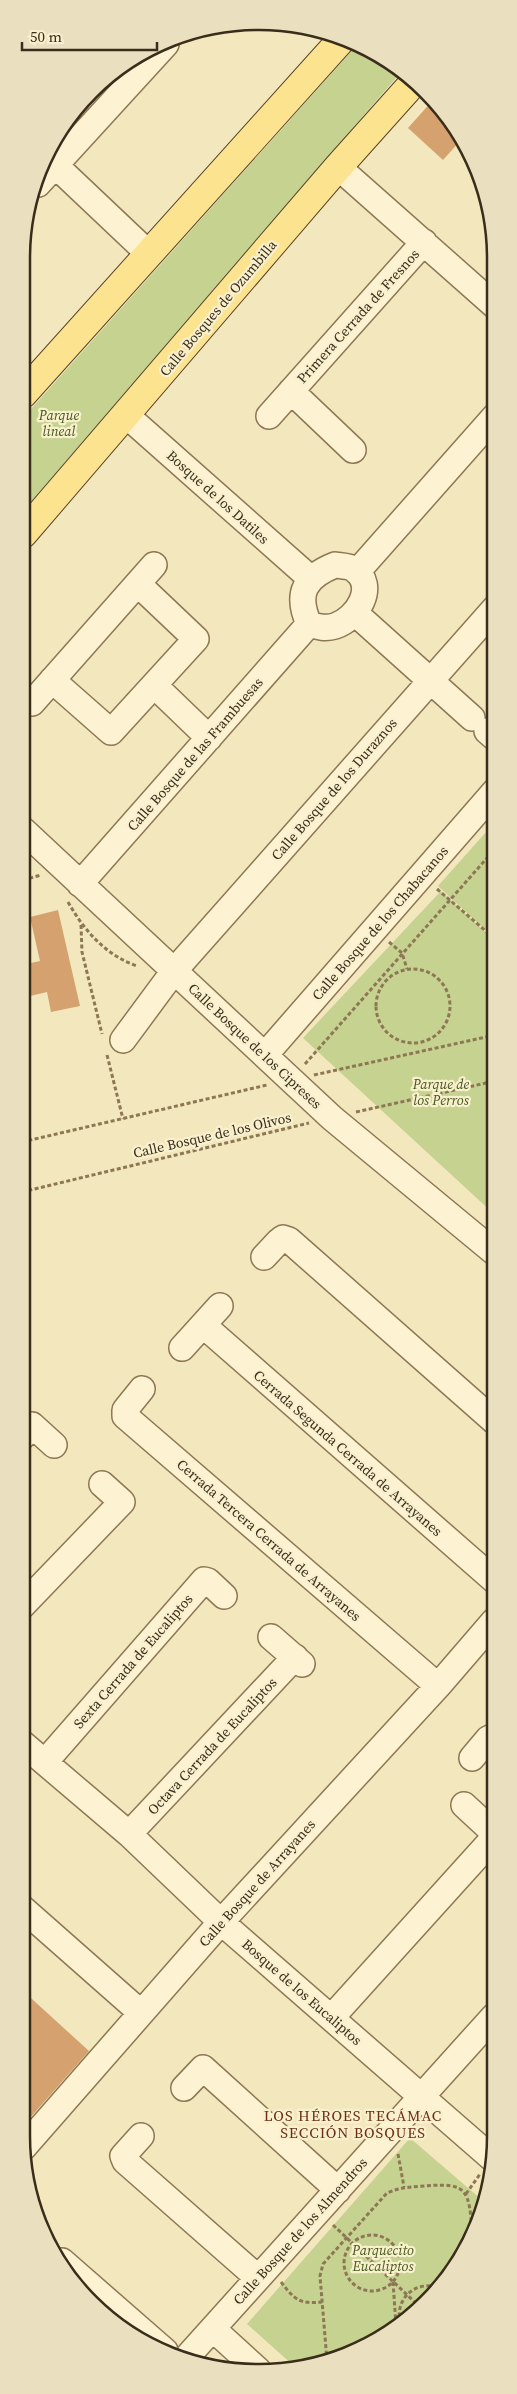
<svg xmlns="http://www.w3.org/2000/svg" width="517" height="2394" viewBox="0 0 517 2394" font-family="'Source Serif 4',serif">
<rect width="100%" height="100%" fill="#f3e7bd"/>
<!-- green -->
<path fill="#c5d290" d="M358,44L364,46L401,72L23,511V418Z
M495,822V939L438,886Z
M441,891L495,941L494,1214L303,1038Z
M410,2138L482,2200L464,2254L415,2314L334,2360L294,2366L247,2324Z"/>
<!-- building -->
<path fill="#d5a26f" d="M433,100L461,140L443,160L408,128Z
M58,910L80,1006L51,1012L47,992L22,998V965L40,961L30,917Z
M21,1989L89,2051L21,2128Z"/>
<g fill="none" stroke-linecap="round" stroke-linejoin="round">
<!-- minor casing -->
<g stroke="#8d7754" stroke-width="28">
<path id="minor" d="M55,165L148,253
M338,167L495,306
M38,184L166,44
M291,391L353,450
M126,415L310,578
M269,416L424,242
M335,565C341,566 349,566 354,569C378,586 357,619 335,626C326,629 318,627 309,624C295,593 305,577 335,565Z
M357,572L495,416
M355,613L472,718
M52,680L111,732L196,639L138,584
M154,685L209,738
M32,703L154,565
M487,731L495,738
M23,830L332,1118L494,1252
M80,884L309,624
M123,1040L174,971L495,608
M265,1055L495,791
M264,1257L278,1242L283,1238L289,1240L494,1421
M203,1325L494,1580
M182,1348L220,1306
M142,1389L125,1410V1416L438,1686
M22,1437L32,1425L54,1445
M22,1606L122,1502L102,1484
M271,1637L302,1664
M22,1743L129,1834L221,1922L494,2160
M472,1758L488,1739L494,1736
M45,1762L204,1580L208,1581L224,1596
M129,1834L295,1657
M21,1907L140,2012
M332,2017L491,1841L493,1835L491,1830L464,1805
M184,2088L203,2068L338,2190
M141,2136L123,2156L125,2161L258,2278
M24,2147L221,1922L438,1686L494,1621
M62,2261L165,2351
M213,2329L258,2370
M187,2357L494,2016"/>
</g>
<!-- major casing -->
<g stroke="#5a4429" stroke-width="30">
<path id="major" d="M23,394L342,39
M23,534L338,167L414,82"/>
</g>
<!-- path -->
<path stroke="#8d7754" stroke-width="3" stroke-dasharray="4 2.5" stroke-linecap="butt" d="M489,829L492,851
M23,880L41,875
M437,889L495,939
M68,902C84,930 105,955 137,966
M81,925L82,952L102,1034
M389,942L402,953L407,969
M376 1006a37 37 0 1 1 74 0a37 37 0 1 1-74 0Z
M107,1055L123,1119
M305,1064L495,849
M314,1075L495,1035
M356,1112L495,1081
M22,1142L267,1085
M22,1192L309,1123
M398,2154L404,2187
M466,2194L480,2174
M333,2225L420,2307
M344 2263a28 28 0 1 1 56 0a28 28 0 1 1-56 0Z
M281,2282C295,2300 299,2304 322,2302
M393,2282L396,2325
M400,2323C395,2299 414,2281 437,2287
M327,2361L320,2276L323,2264L387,2193C400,2187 412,2187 425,2186C468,2182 469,2191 472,2231"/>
<!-- minor -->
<use href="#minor" stroke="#fdf3d2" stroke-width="25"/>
<!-- major -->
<use href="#major" stroke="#fbe390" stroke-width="28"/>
</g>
<g text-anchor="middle" stroke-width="4.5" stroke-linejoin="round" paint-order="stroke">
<!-- street labels -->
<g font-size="14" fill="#3a2d1b" stroke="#f9f0ce">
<text transform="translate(218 308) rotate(-50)" y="5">Calle Bosques de Ozumbilla</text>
<text transform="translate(358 316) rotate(-48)" y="5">Primera Cerrada de Fresnos</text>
<text transform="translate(218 497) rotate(42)" y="5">Bosque de los Datiles</text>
<text transform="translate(195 754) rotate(-49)" y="5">Calle Bosque de las Frambuesas</text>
<text transform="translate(334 789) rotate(-49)" y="5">Calle Bosque de los Duraznos</text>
<text transform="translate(380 923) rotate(-49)" y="5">Calle Bosque de los Chabacanos</text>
<text transform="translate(255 1046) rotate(43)" y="5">Calle Bosque de los Cipreses</text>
<text transform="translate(212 1135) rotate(-13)" y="5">Calle Bosque de los Olivos</text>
<text transform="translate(348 1453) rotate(41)" y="5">Cerrada Segunda Cerrada de Arrayanes</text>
<text transform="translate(269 1540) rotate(41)" y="5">Cerrada Tercera Cerrada de Arrayanes</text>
<text transform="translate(133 1661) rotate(-49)" y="5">Sexta Cerrada de Eucaliptos</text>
<text transform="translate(212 1746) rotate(-47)" y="5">Octava Cerrada de Eucaliptos</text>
<text transform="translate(257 1883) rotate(-48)" y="5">Calle Bosque de Arrayanes</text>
<text transform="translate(302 1992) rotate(41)" y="5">Bosque de los Eucaliptos</text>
<text transform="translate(300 2231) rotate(-48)" y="5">Calle Bosque de los Almendros</text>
</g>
<!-- park labels -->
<g font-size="14" font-style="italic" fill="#46591f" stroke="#f9f0ce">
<text x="59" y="420">Parque<tspan x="59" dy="16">lineal</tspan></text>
<text x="441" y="1089">Parque de<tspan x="441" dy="16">los Perros</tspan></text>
<text x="383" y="2255">Parquecito<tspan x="383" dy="16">Eucaliptos</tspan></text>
</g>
<!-- neighbourhood labels -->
<g font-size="15" letter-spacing="1" fill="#6c2f15" stroke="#f9f0ce">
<text x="353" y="2121">LOS HÉROES TECÁMAC<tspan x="353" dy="17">SECCIÓN BOSQUES</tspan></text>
</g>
</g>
<!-- crop -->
<path d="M0 0H517V2394H0ZM258 30H259A228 228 0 0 1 487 258V2136A228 228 0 0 1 259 2364H258A228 228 0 0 1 30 2136V258A228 228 0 0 1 258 30Z" fill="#eae0c0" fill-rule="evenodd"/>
<path fill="none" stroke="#3a2d1b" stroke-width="2.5" d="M258 30H259A228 228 0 0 1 487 258V2136A228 228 0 0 1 259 2364H258A228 228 0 0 1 30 2136V258A228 228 0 0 1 258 30Z"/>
<!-- scale -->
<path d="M22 42v8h135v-8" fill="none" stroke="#3a2d1b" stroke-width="2.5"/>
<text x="30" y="42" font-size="15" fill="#3a2d1b" stroke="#f9f0ce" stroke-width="4" paint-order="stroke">50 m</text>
</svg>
